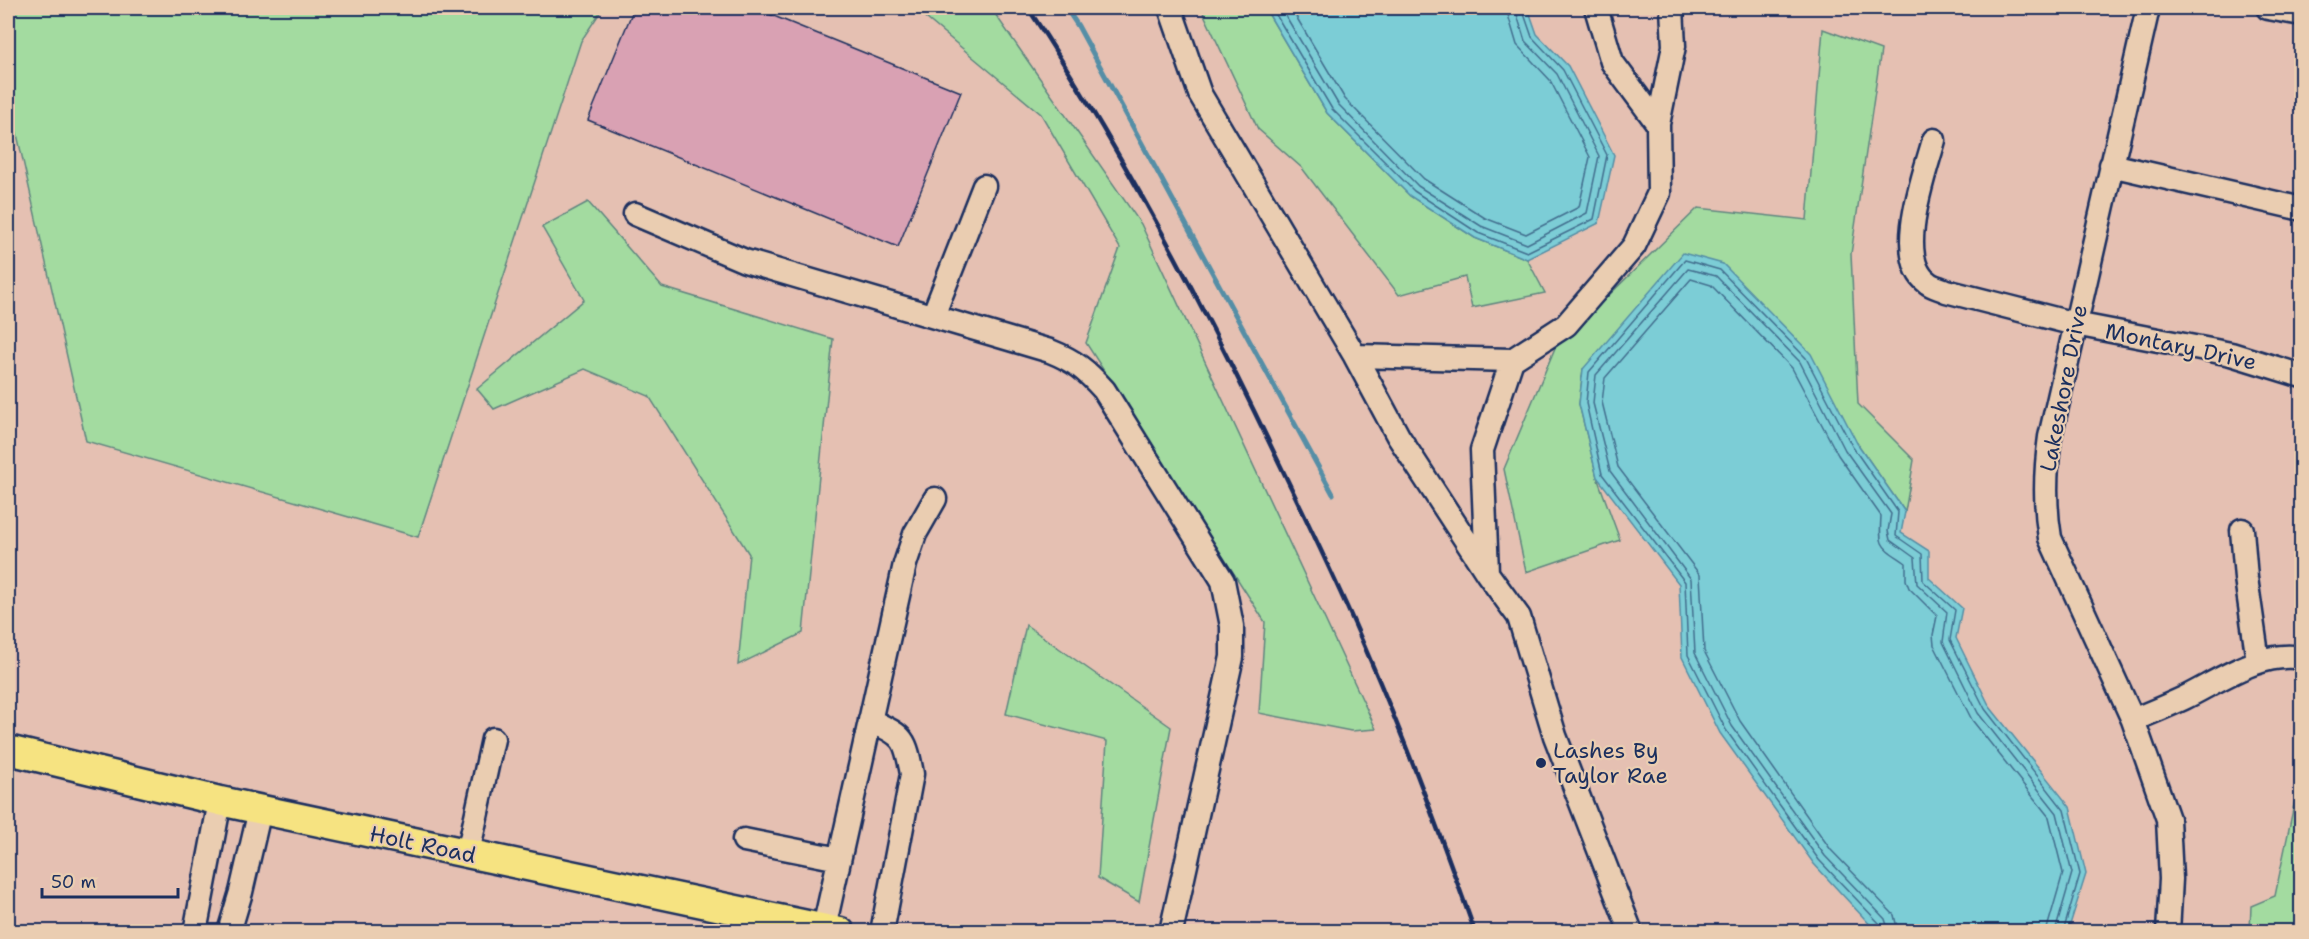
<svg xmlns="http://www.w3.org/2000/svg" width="2309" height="939" viewBox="0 0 2309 939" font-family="'Shantell Sans',sans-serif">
<rect width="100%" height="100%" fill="#e5c0b2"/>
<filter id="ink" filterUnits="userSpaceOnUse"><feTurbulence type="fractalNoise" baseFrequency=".0167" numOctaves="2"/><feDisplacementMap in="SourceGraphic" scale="12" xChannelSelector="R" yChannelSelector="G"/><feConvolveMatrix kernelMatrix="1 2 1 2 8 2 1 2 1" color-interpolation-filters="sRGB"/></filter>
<g filter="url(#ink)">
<!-- green -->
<path fill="#a3dba0" stroke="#5f857f" stroke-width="1.5" d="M8,8H603L581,41L418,537L86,441L8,94Z
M914,8H991L1141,224L1376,729L1351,731L1259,713L1265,622L1086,343L1120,248L1041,114Z
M1201,8H1265L1327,113L1410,196L1475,238L1527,259L1545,293L1472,308L1465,277L1399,295L1302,168L1258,129Z
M1823,29L1881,50L1851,254L1858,404L1914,460L1905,512L1857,443L1583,369L1579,404L1597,477L1620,540L1526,572L1504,469L1555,348L1698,208L1807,220Z
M588,202L662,287L833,339L803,633L738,665L749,554L649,396L585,369L494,409L477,389L584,300L542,227Z
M1026,625L1171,727L1139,902L1098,878L1107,741L1006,714Z
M2301,771V931H2250L2251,906L2275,896Z"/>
<!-- water -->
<path fill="#7ccdd6" stroke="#558ea6" stroke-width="1.5" d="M1265,8H1528L1537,34L1568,66L1614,155L1599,223L1527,259L1475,238L1410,196L1327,113Z
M1683,253L1723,264L1811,354L1857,443L1905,512L1901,533L1929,551V578L1962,608L1956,638L1990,707L2070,807L2086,874L2068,931H1876L1814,864L1720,733L1682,657L1679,584L1597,477L1579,404L1583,369Z"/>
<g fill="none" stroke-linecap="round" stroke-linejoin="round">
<!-- shore -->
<path stroke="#426e8e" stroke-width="1.5" d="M1272,8L1332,109L1414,191L1478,233L1527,252L1594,219L1607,155L1563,70L1532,37L1522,8
M1281,8L1338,104L1418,186L1481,226L1527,244L1587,213L1599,156L1557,74L1525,41L1515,8
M1291,8L1345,99L1424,179L1485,218L1526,234L1579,207L1590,157L1550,80L1517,45L1506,8
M1882,932L1880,924L1819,860L1726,730L1688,655L1685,582L1602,474L1586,403L1589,372L1685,260L1720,270L1806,358L1852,446L1898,512L1896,536L1922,554L1923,581L1955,610L1950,640L1985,709L2064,810L2080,874L2063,932
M1889,932L1885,919L1825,856L1732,726L1695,653L1691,579L1610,471L1593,403L1596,375L1688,269L1716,276L1800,362L1845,450L1891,514L1888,531L1890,540L1915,558L1917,584L1947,612L1943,642L1978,713L2057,813L2072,873L2055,932
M1898,932L1894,915L1831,850L1740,721L1704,651L1700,575L1618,467L1602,402L1605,378L1691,279L1711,285L1792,368L1838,455L1881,516C1879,548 1880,545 1906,563V580L1909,588L1937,616L1933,635L1934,645L1972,720L2049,817L2063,873L2046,932"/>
<!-- stream -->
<path stroke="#558ea6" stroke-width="5" d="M1066,8L1078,26L1333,494"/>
</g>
<!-- building -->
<path fill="#d9a1b3" stroke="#1b2f5e" stroke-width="1.5" d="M634,8H754L961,92L898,247L588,120Z"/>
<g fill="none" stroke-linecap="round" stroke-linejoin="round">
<!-- minor casing -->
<g stroke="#1b2f5e" stroke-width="27">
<path id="minor" d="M1170,8L1200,94L1355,356L1398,436L1487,573L1519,617L1555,736L1631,932
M2148,8L2050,437C2045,472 2044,503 2050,538L2133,720L2168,819L2171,879L2168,932
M2268,8L2302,14
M1658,124L1674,46L1672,8
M1934,140C1925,173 1893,258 1928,283C1933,287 1940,288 1946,291L2075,324L2231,354L2302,376
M2111,165L2302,209
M635,214L745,261L1050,351C1075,361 1086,370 1104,390L1223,581L1232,626V657L1171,932
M933,316L984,186
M1355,356L1512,360L1566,325L1634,246L1659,193L1658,124L1612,62L1596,8
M2242,530L2246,578L2258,661
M1487,572L1482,450L1512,360
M870,720C904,737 905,736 912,774L882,932
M2133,720C2150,713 2167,706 2184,698C2219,681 2261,650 2302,658
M744,840L839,859
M468,853L493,739
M824,928L905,564L915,534L935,499
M195,932L220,801
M229,932L241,892L260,810"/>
</g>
<!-- major casing -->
<g stroke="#1b2f5e" stroke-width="33">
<path id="major" d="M8,750L220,801L840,932"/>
</g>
<!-- minor -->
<use href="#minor" stroke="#eacdb1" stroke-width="22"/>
<!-- major -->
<use href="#major" stroke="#f6e381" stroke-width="28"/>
<!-- rail -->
<path stroke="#1b2f5e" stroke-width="4.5" d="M1028,8C1113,137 1187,274 1255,413C1294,494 1334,574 1369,657C1408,747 1442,839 1475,932"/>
</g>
</g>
<!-- markers -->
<circle fill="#1b2f5e" stroke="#eacdb1" stroke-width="2" cx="1541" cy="763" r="6"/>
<g text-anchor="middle" stroke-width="4.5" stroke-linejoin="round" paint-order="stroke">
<!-- street labels -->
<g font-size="22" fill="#1b2f5e" stroke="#eacdb1">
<text transform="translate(2181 346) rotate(12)" y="8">Montary Drive</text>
<text transform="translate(2063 388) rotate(-79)" y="8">Lakeshore Drive</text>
<text transform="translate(423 844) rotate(12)" y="8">Holt Road</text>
</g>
<!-- poi labels -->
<g font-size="22" fill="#1b2f5e" stroke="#eacdb1" text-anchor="start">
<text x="1553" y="758">Lashes By<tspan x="1553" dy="25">Taylor Rae</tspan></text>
</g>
</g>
<!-- margin -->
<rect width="2309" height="939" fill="none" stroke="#eacdb1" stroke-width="30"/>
<rect x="15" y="15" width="2279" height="909" fill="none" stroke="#1b2f5e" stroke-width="2" filter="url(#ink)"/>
<!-- scale -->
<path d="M42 888v9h136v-9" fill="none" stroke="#1b2f5e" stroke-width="3"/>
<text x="51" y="888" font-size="18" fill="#1b2f5e" stroke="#eacdb1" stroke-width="4.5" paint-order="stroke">50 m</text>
</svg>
